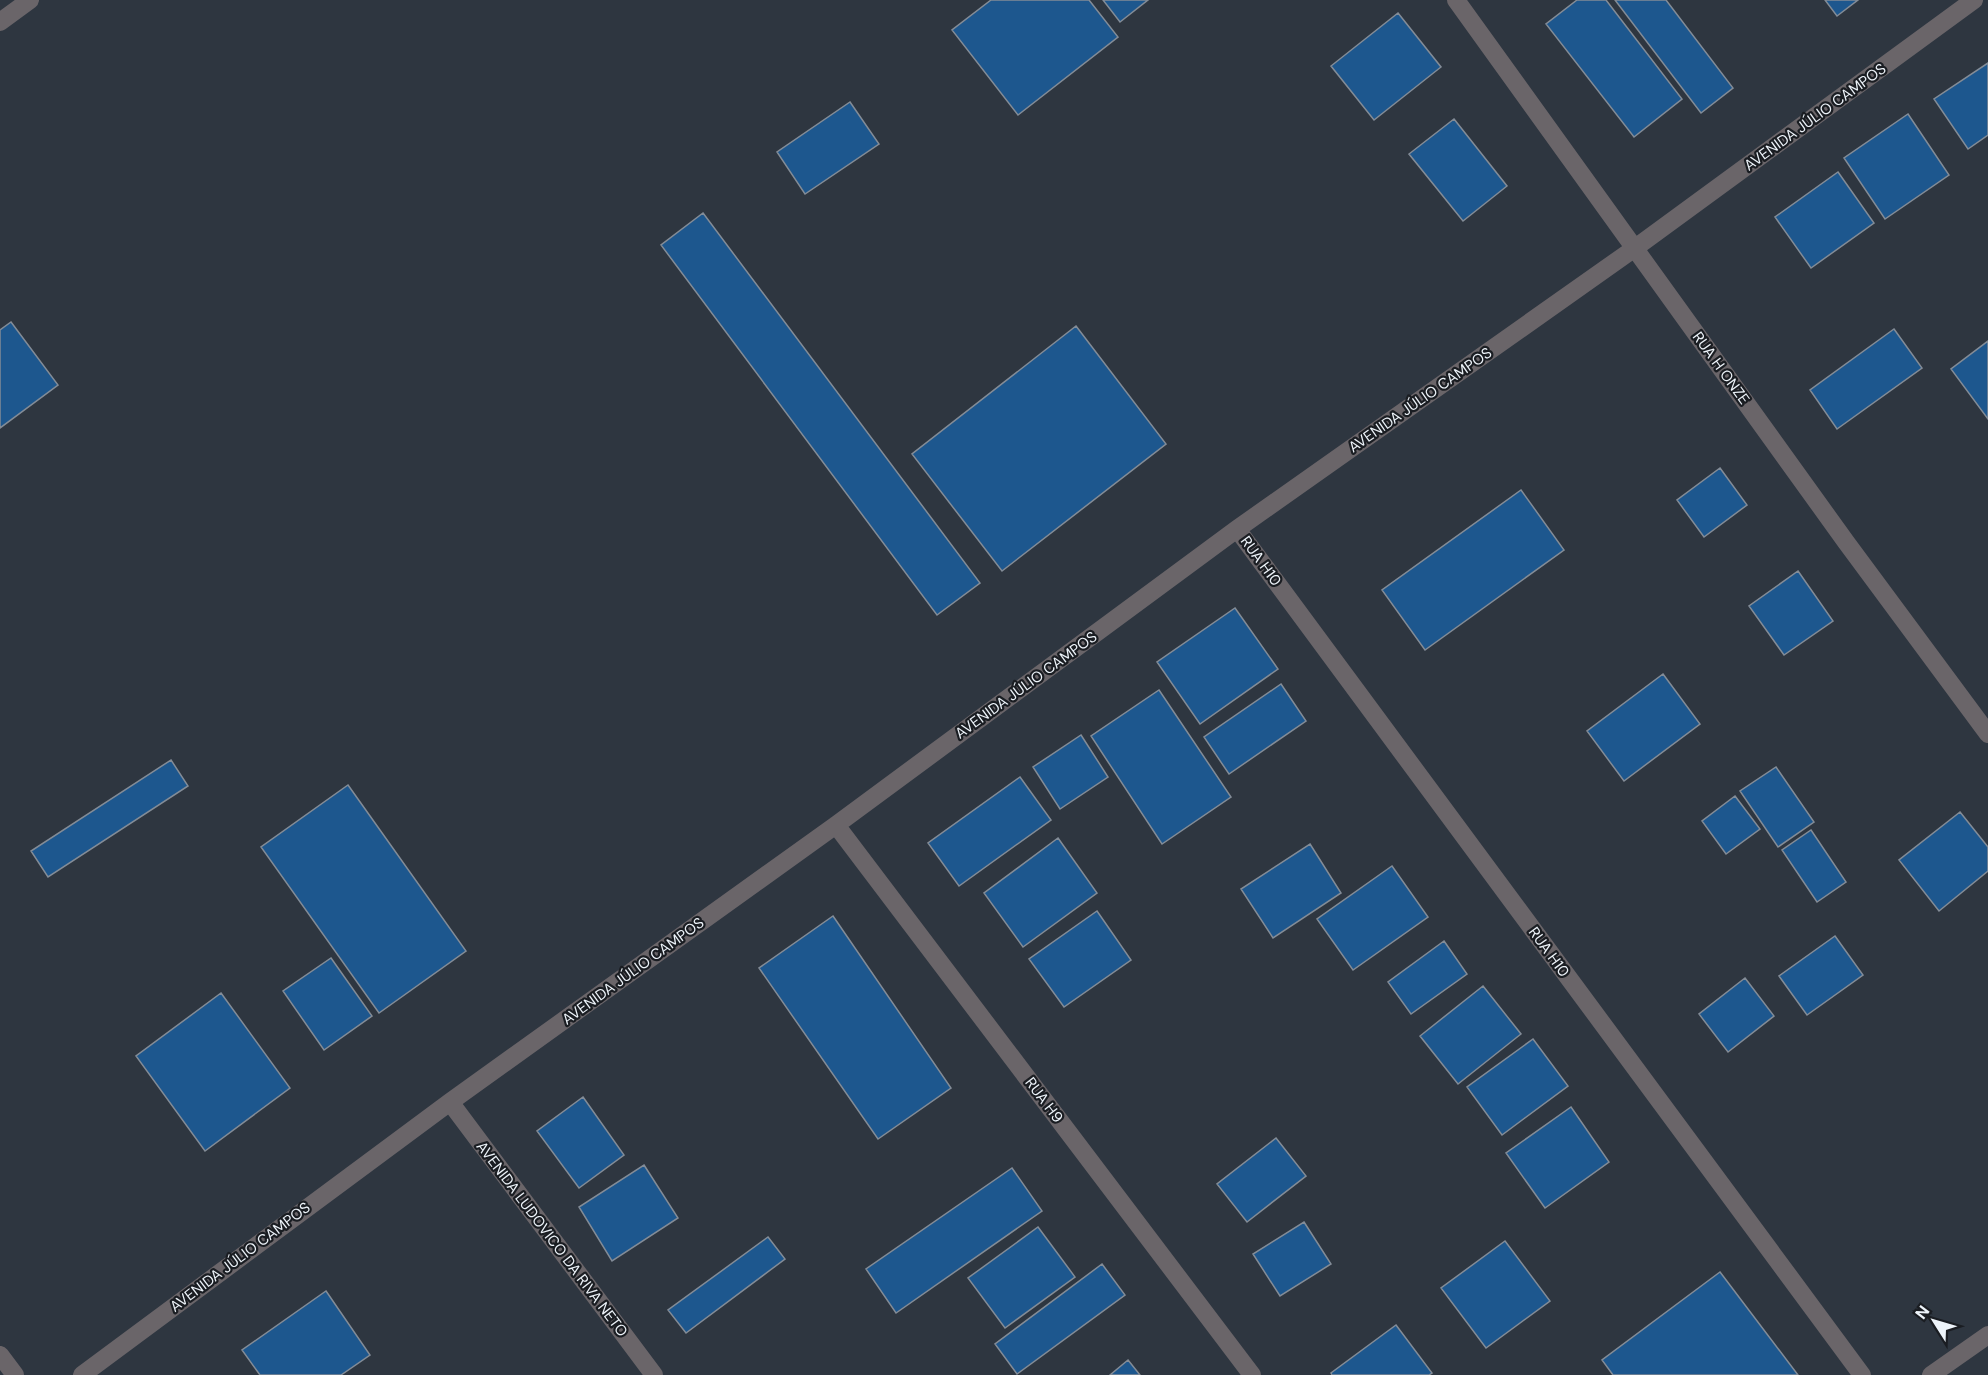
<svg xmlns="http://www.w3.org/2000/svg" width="1988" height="1375" viewBox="0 0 1988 1375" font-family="'DM Sans',sans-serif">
<rect width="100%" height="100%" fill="#2e3640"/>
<!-- building -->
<path fill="#1d578e" stroke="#838c97" stroke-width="1.5" d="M991,0H1089L1118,37L1018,115L952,30Z
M1103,0H1148L1120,22Z
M1577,0H1606L1682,99L1634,137L1546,24Z
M1615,0H1666L1733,88L1701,113Z
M1825,0H1858L1837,16Z
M1398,13L1441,67L1374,120L1331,66Z
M1988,63V135L1968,149L1934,99Z
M850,102L879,144L805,194L777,152Z
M1908,114L1949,175L1885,219L1844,158Z
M1454,119L1507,186L1463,221L1409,154Z
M1838,172L1874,223L1811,268L1775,217Z
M703,213L980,583L937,615L661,245Z
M11,322L58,385L0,428V330Z
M1076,326L1166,444L1002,571L912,454Z
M1894,329L1922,368L1837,429L1810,390Z
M1988,341V419L1951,369Z
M1720,468L1747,505L1704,537L1677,500Z
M1521,490L1564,550L1425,650L1382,590Z
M1798,571L1833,621L1784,655L1749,606Z
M1235,608L1278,669L1200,724L1157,662Z
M1663,674L1700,724L1624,781L1587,731Z
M1281,684L1306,721L1229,774L1204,737Z
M1159,690L1231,797L1162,844L1091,736Z
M1081,735L1108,777L1060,809L1033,767Z
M171,760L188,786L48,877L31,851Z
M1776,767L1814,822L1778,847L1740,791Z
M1020,777L1051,820L959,886L928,843Z
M348,785L466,951L379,1013L261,847Z
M1735,796L1760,829L1726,854L1702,821Z
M1960,812L1988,847V871L1939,911L1899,860Z
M1811,830L1846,882L1817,902L1782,850Z
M1058,838L1097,893L1023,947L984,893Z
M1310,844L1341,893L1273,938L1241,889Z
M1392,866L1428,917L1353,970L1317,919Z
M1097,911L1131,960L1064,1007L1029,959Z
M833,916L951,1088L878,1139L759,968Z
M1835,936L1863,975L1807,1015L1779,976Z
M1444,941L1467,974L1411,1014L1388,982Z
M331,958L372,1016L324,1050L283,991Z
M1745,978L1774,1016L1728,1052L1699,1014Z
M1483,986L1521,1034L1458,1084L1420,1036Z
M221,993L290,1088L205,1151L136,1056Z
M1533,1039L1568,1086L1502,1135L1467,1087Z
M583,1097L624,1155L579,1188L537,1131Z
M1571,1107L1609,1162L1545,1208L1506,1153Z
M1276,1138L1306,1176L1247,1222L1217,1184Z
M644,1165L678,1218L612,1261L579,1207Z
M1012,1168L1042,1211L896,1313L866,1269Z
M1304,1222L1331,1264L1280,1296L1253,1254Z
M1038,1227L1075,1277L1005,1328L968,1278Z
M768,1237L785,1259L686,1333L668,1310Z
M1505,1241L1550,1301L1486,1348L1441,1288Z
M1102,1264L1125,1295L1017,1374L995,1344Z
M1720,1272L1798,1375H1613L1602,1360Z
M326,1291L370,1355L341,1375H260L242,1350Z
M1396,1325L1432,1373L1429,1375H1332L1331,1373Z
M1128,1360L1140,1375H1110Z"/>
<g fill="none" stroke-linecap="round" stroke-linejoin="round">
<!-- minor -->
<path stroke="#6a6569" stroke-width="18" d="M1456,0L1846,542L1988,734
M0,22L30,0
M1237,529L1862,1375
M836,825L1252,1375
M450,1102L654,1375
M0,1355L15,1375
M82,1375L450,1102L836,825L1237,529L1635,248L1974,0
M1931,1375L1988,1335"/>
</g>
<g text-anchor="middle" stroke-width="4.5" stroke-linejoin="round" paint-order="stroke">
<!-- street labels -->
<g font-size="15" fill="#edf3f9" stroke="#1a1d22">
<text transform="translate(1815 117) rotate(-36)" y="5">AVENIDA JÚLIO CAMPOS</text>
<text transform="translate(1721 368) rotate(54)" y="5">RUA H ONZE</text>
<text transform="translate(1420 400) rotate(-35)" y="5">AVENIDA JÚLIO CAMPOS</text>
<text transform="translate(1261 561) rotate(54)" y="5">RUA H10</text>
<text transform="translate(1026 685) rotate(-36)" y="5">AVENIDA JÚLIO CAMPOS</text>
<text transform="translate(1549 952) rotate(54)" y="5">RUA H10</text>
<text transform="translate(633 971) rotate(-36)" y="5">AVENIDA JÚLIO CAMPOS</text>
<text transform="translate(1044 1100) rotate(53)" y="5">RUA H9</text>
<text transform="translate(552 1239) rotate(53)" y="5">AVENIDA LUDOVICO DA RIVA NETO</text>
<text transform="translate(240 1257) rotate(-37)" y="5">AVENIDA JÚLIO CAMPOS</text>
</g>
</g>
<!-- north arrow -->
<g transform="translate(1934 1321) rotate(307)" stroke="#1a1d22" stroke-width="4.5" paint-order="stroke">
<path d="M0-4.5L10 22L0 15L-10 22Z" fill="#edf3f9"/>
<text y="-9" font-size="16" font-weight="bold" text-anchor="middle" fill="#edf3f9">N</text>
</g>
</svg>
